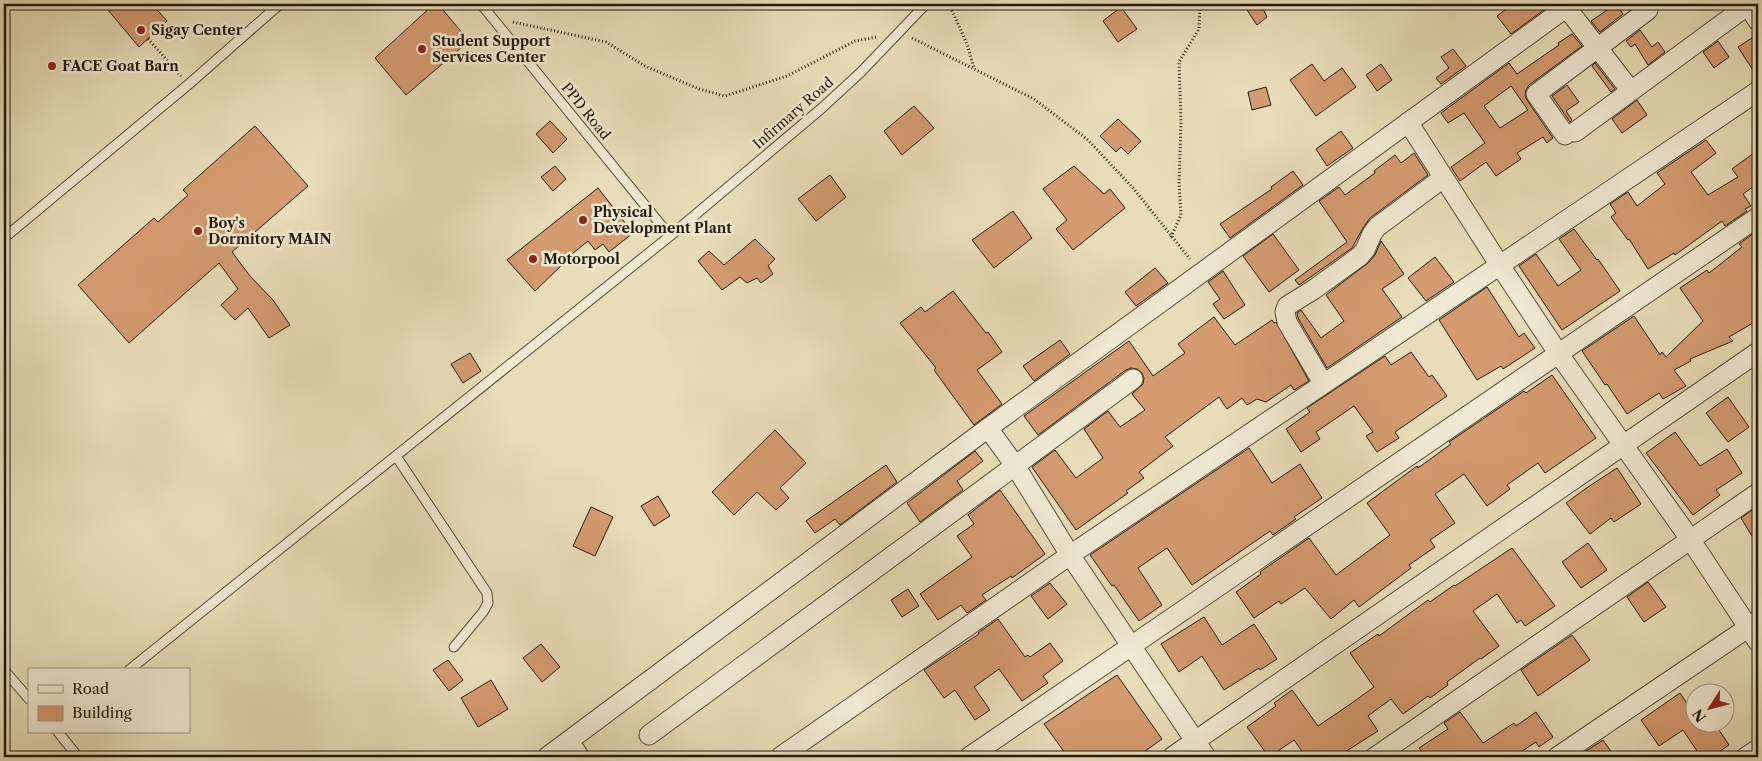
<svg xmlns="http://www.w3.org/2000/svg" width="1762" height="761" viewBox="0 0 1762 761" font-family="'Libre Caslon Text',serif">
<rect width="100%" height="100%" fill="#e8ddb8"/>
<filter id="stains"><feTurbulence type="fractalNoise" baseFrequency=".004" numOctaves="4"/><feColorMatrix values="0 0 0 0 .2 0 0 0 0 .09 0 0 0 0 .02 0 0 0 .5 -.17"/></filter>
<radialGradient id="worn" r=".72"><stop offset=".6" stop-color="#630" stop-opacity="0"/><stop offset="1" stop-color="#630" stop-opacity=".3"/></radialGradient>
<!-- building -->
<path fill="#d49a70" stroke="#231a0e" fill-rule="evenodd" d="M103,4H152L167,21L139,47Z
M434,4H438L469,41L406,95L375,58Z
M1243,4H1261L1267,17L1257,25Z
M1513,4H1552L1511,34L1497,16Z
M1616,4L1623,14L1600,32L1591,21Z
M1121,7L1137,29L1118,42L1103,21Z
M1640,30L1652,47L1658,42L1665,52L1648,65L1635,44L1631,47L1626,41Z
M1572,34L1582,46L1529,85L1526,90L1525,96L1527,100L1553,138L1547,143L1543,137L1517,153L1521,159L1496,176L1486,162L1460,181L1451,167L1485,143L1464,113L1448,123L1441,113L1509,63L1517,74L1559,45L1558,43ZM1511,86L1528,110L1500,128L1484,106Z
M1758,34V78L1738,47Z
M1718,41L1729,57L1714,68L1703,52Z
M1453,49L1466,66L1441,84L1436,78L1449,68L1441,57Z
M1595,63L1615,89L1611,92L1592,66Z
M1312,64L1324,81L1342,68L1356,87L1316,116L1290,80Z
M1381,64L1392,80L1377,91L1366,75Z
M1567,85L1579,102L1566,111L1572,120L1570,122L1552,96Z
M1266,87L1271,105L1252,110L1248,92Z
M1637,100L1647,115L1622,133L1612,119Z
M914,106L934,128L902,155L884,131Z
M1118,119L1141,141L1128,154L1121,147L1116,152L1100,136Z
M550,121L567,139L553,153L536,134Z
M255,126L308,186L232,252L250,276L273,300L290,325L269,338L248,308L235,320L221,305L238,289L219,263L129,343L78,285L154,218L158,222L188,195L183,190Z
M1341,131L1353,148L1327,166L1316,149Z
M1706,140L1716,153L1691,172L1708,195L1738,177L1732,169L1758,150V183L1743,194L1751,206L1745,209L1747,211L1725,226L1722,221L1675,255L1674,253L1648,269L1629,239L1628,240L1611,217L1616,213L1610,204L1628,192L1637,206L1665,184L1657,173Z
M1414,153L1428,175L1370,218L1363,228L1352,248L1299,285L1295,280L1347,242L1319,201L1339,187L1345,195L1375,173L1374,171L1395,155L1401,163Z
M555,166L566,179L553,191L541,177Z
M1074,166L1104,194L1110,189L1125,208L1073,250L1056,229L1067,220L1043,189Z
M1293,171L1303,185L1230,238L1220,224L1272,189L1271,187Z
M830,175L846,197L816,221L798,199Z
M598,188L633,233L609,252L603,244L595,250L588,241L562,262L564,263L535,291L507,260Z
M1013,211L1032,238L994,268L972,240Z
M1574,229L1597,260L1598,259L1620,291L1562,330L1519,266L1536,254L1558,286L1581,270L1559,239Z
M1758,230V320L1729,337L1733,341L1690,359L1691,361L1674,370L1686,386L1663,399L1659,393L1627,414L1607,384L1605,385L1582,351L1634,316L1660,355L1662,352L1666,357L1703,321L1680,288L1707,270L1709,273L1742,247L1739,244Z
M1273,234L1299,270L1269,292L1243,256Z
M755,239L775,259L768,266L773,274L761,283L757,278L747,283L740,277L722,290L698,261L709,251L724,265Z
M1381,241L1404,274L1382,289L1402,317L1327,368L1298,318L1297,313L1301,310L1321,338L1344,321L1326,295L1368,263L1375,255Z
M1435,257L1454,282L1426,301L1408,278Z
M1155,268L1168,283L1136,306L1125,292Z
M1223,271L1245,305L1224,319L1213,304L1220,299L1208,282Z
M1487,287L1519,337L1524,333L1535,348L1503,369L1501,366L1477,380L1439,320Z
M953,291L986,333L988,332L1002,352L977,370L1002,404L974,425L934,370L936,368L900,323L921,307L925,312Z
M1214,317L1235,345L1272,320L1274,323L1276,322L1309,381L1294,390L1291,385L1266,402L1257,399L1247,405L1242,398L1227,409L1219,397L1165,437L1173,446L1139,472L1144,478L1126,491L1128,493L1076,530L1032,467L1055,450L1076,478L1103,458L1084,429L1108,411L1120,427L1145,410L1132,394L1143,384L1144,378L1142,373L1137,369L1131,368L1126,370L1038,435L1024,416L1129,341L1153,376L1185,353L1178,344Z
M1060,340L1070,354L1034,381L1023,366Z
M1411,352L1429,377L1432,375L1447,396L1395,432L1399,438L1377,452L1366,436L1373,432L1354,406L1316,432L1320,439L1301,452L1286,429L1310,412L1307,408L1385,356L1391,365Z
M470,353L481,371L463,383L451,364Z
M1552,375L1596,438L1545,473L1538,463L1507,485L1510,489L1487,506L1464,474L1435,494L1455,523L1430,540L1435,547L1409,565L1411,568L1359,607L1354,600L1331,619L1305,588L1281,604L1279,601L1254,618L1236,592L1261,574L1260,572L1309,538L1336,575L1390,535L1367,503L1417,466L1418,468L1451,444L1449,442L1524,391L1526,393Z
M1728,397L1749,427L1728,442L1706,413Z
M775,430L806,463L780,488L789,498L776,510L757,492L734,515L712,492Z
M1675,432L1700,466L1727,449L1742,473L1716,490L1720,495L1693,515L1646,453Z
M1249,448L1272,483L1300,464L1322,498L1294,517L1296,519L1273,535L1270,531L1192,585L1167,548L1138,568L1162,605L1139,621L1114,585L1112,586L1090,555Z
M975,451L983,461L957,481L963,490L920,522L907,503Z
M886,465L897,482L840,525L835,519L815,533L806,521Z
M1617,468L1641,504L1614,522L1611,518L1590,534L1566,503L1585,489Z
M1000,490L1045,554L1012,578L1011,576L982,595L986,600L967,613L961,605L938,620L920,594L972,557L957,536L974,524L968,515Z
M658,496L670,516L654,526L641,506Z
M1758,506V546L1741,518Z
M591,507L613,517L595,556L573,546Z
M1588,543L1607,570L1581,588L1562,562Z
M1512,548L1555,606L1525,626L1521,620L1517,623L1497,594L1473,611L1499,646L1481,659L1480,658L1447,682L1448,685L1430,698L1428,696L1403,714L1391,699L1368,716L1378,731L1337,757H1306L1294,740L1269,757L1247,727L1276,706L1274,703L1292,690L1318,726L1349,705L1374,687L1350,653L1378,634L1379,636L1428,600L1430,602L1454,585L1455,586Z
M1648,582L1666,607L1644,622L1627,597Z
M1050,583L1067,604L1048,619L1031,596Z
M908,589L919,606L902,617L891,600Z
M1204,617L1222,645L1254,624L1277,659L1260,670L1259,668L1224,690L1202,656L1179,672L1161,644Z
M998,619L1025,657L1028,655L1030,657L1050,643L1063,661L1043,676L1048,683L1022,701L999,669L974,687L990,710L975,720L955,690L944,698L924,670L979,634L978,633Z
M1572,635L1590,660L1538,696L1521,670Z
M541,644L560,667L542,682L523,658Z
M448,660L463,680L449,691L433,670Z
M1117,675L1162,739L1141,754L1139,751L1131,757H1068L1044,724Z
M491,680L508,709L478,727L461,698Z
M1680,693L1694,714V724H1715L1729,745L1711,757H1701L1683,730L1659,746L1641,720Z
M1460,712L1483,743L1514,723L1516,726L1536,712L1553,737L1539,747L1536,742L1513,757H1426L1419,748L1448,729L1444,723Z
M1603,740L1615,757H1577Z"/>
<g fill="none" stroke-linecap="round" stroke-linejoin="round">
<!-- lane casing -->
<g stroke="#544b38" stroke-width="11">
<path id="lane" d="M481,4L670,236
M4,238L189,84L280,4
M396,456L487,593L488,603L483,612L454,647
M4,670L29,699
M129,670L670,236L822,108L861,72L926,4
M58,732L78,757"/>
</g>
<!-- street casing -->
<g stroke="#544b38" stroke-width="21">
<path id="street" d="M1747,4L1758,21
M1566,7L1631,91L1575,132
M1631,91L1748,5
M1408,122L1499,264L1558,353L1690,539L1758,642
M1565,135L1536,94L1648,10L1643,4
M1323,383L1287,322L1285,312L1287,306L1313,290L1360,256L1365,250L1372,234L1377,227L1443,178
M988,428L1016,467L1070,555L1206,757
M649,735L1133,379
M569,742L580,757
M547,757L988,428L1571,4
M780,757L1070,555L1758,91
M969,757L1758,217
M1172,757L1758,352
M1375,757L1758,493
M1557,757L1758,621
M1746,757L1758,749"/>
</g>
<!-- path -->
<path stroke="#231a0e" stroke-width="3" stroke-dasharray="1 2.5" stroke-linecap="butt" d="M456,4L469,9
M949,4L967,44L974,68
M513,22L606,42L645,66L699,89L725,96L787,76L855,41L877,37
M912,38L1034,99L1088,140L1133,188L1190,259
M148,39L181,76
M1171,237L1181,215L1179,184L1181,122L1179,62L1199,29L1200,4"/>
<!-- lane -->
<use href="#lane" stroke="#f0e9d1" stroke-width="9"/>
<!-- street -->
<use href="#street" stroke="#f0e9d1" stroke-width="19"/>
</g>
<!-- markers -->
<g fill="#8f2418" stroke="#f0e9d1" stroke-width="2">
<circle cx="141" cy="30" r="5"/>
<circle cx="422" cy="49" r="5"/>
<circle cx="52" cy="66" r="5"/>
<circle cx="583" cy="220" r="5"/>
<circle cx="198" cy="231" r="5"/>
<circle cx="533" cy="259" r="5"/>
</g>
<g text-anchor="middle" stroke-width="5" stroke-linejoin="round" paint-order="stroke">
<!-- poi labels -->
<g font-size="14" font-weight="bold" fill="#231a0e" stroke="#f0e9d1" text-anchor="start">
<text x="151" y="35">Sigay Center</text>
<text x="432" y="46">Student Support<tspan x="432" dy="16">Services Center</tspan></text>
<text x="62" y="71">FACE Goat Barn</text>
<text x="593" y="217">Physical<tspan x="593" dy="16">Development Plant</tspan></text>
<text x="208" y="228">Boy's<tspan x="208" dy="16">Dormitory MAIN</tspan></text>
<text x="543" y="264">Motorpool</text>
</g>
<!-- street labels -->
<g font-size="14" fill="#231a0e" stroke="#f0e9d1">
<text transform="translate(586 111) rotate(51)" y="5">PPD Road</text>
<text transform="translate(793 113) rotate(-41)" y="5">Infirmary Road</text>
</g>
</g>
<!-- margin -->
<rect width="1762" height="761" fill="none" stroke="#e8ddb8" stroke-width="20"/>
<rect x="5" y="5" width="1752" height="751" fill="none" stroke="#231a0e" stroke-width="2.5"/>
<rect x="10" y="10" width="1742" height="741" fill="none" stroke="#231a0e"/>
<!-- legend -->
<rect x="28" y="668" width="162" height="65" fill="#f0e9d1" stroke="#9e9683"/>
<rect x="38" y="685" width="25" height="8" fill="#f0e9d1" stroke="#9e9683"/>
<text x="72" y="694" font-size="15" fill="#231a0e">Road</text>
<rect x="38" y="706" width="25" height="15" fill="#d49a70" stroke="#9e9683"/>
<text x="72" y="718" font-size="15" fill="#231a0e">Building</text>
<!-- north arrow -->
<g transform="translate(1710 708) rotate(234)"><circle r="24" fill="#f0e9d1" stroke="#9e9683"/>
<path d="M0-4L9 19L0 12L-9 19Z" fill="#8f2418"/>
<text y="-8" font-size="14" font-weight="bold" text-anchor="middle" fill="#231a0e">N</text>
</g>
<rect width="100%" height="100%" filter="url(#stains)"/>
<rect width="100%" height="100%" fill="url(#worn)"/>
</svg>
